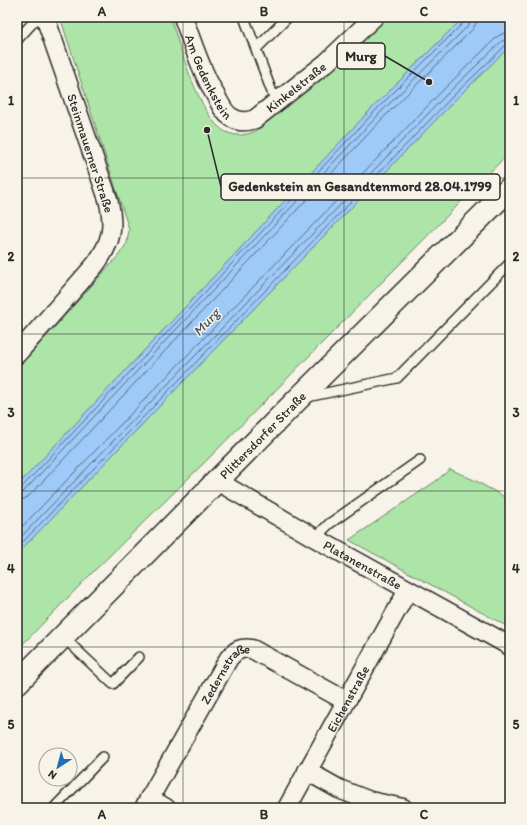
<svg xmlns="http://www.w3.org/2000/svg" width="527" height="825" viewBox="0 0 527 825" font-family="Itim,sans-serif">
<rect width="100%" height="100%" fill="#f7f3e8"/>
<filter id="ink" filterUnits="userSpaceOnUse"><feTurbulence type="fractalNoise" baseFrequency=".025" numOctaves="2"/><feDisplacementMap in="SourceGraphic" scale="8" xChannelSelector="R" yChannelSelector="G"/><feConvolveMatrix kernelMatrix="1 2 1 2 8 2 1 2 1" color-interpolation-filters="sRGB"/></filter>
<g filter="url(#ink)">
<!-- green -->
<path fill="#ade4a7" stroke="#6c8869" d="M60,17H170C180,45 200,120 226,132C237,137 246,135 256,131L335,67L387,17H464L374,106L17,486V369L118,256L127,243L129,229Z
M510,46V152L207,460L90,575L17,650V554L455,100Z
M450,469L476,481L510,500V628L349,540L436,481Z"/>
<!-- water -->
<path fill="#9dcaf8" stroke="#6f8aa6" d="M464,17H510V46L455,100L17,554V486L374,106Z"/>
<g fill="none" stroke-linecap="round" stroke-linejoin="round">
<!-- shore -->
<path stroke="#596b7d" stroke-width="1" d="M17,488L22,487L377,109L465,21L466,17
M17,494L22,493L25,490L381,112L469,25L471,17
M17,500L24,499L30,495L385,116L473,29L476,23L477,17
M17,532L444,89L498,36L504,33L510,32
M17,541L448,93L502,41L510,38
M17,548L452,97L506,45L510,43"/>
<!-- service casing -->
<g stroke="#2b2b2b" stroke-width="12">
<path id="service" d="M244,17L276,103
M17,40L38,17
M256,49L288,17
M307,397L397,378L510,263
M315,538L329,524L420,460
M62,636L113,684L139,657
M54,808L103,757"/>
</g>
<!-- minor casing -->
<g stroke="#2b2b2b" stroke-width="21">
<g id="minor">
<path id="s1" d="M183,17C193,45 202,72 217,98C221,105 224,113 231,117C239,123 247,122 255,119L326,63L374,17"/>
<path d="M17,354L95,265C112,242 115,227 108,199L45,17"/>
<path id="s2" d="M217,481L315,538L510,646"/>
<path d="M307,771L339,789L370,801L403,808"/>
<path d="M149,798L166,808"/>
<path id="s3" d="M144,808L229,658C236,650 241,647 252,649L346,701"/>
<path id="s4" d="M287,808L408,590"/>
</g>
</g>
<!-- tertiary casing -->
<g stroke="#2b2b2b" stroke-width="25">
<g id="tertiary">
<path id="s5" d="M17,683L298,399L510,188"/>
</g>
</g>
<!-- service -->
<use href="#service" stroke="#f7f3e8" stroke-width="9"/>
<!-- minor -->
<use href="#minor" stroke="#f7f3e8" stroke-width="18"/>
<!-- tertiary -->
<use href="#tertiary" stroke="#f7f3e8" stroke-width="22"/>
</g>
</g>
<!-- grid -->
<path fill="none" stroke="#2b2b2b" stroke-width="1" stroke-opacity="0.55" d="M183,17V808M344,17V808M17,178H510M17,334H510M17,491H510M17,647H510"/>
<g text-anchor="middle" stroke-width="3" stroke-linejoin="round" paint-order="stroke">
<!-- street labels -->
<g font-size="13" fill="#2b2b2b" stroke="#f7f3e8">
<text dy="5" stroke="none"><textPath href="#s1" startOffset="65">Am Gedenkstein</textPath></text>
<text dy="5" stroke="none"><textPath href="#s1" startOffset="189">Kinkelstraße</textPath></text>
<text transform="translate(91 153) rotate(72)" y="5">Steinmauerner Straße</text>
<text dy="5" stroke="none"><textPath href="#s5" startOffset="349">Plittersdorfer Straße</textPath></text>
<text dy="5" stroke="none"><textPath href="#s2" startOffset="168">Platanenstraße</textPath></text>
<text dy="5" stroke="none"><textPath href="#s3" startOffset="159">Zedernstraße</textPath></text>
<text dy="5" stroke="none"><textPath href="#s4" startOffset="125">Eichenstraße</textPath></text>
</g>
<!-- water labels -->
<g font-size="14" font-style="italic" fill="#48535e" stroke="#f7f3e8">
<text transform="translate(206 322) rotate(-47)" y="5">Murg</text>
</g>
</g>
<!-- callouts -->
<path fill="none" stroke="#2b2b2b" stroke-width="1.5" d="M429 82L385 56M207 130L221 187"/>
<g fill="#2b2b2b" stroke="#f7f3e8" stroke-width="1.5">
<circle cx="429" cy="82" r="4"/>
<circle cx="207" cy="130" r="4"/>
</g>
<g fill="#f7f3e8" stroke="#2b2b2b" stroke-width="1.5">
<rect x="337" y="43" width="48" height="26" rx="4"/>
<rect x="221" y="174" width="279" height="26" rx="4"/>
</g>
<g font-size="14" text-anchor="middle" font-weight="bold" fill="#2b2b2b">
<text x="361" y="61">Murg</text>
<text x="360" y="191">Gedenkstein an Gesandtenmord 28.04.1799</text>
</g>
<!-- margin -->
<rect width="527" height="825" fill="none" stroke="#f7f3e8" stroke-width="44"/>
<!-- north arrow -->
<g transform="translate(58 767) rotate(216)"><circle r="19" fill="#f7f3e8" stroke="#a5a39c"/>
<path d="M0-3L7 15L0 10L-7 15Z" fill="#1f6fb2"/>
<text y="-6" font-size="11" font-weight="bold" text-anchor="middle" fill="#2b2b2b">N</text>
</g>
<rect x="22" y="22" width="483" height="781" fill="none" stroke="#2b2b2b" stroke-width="1.5"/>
<g font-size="13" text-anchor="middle" font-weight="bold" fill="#2b2b2b">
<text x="102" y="16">A</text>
<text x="264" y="16">B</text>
<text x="424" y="16">C</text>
<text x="11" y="105">1</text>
<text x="516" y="105">1</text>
<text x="11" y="261">2</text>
<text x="516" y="261">2</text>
<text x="11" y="417">3</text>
<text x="516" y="417">3</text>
<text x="11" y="573">4</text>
<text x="516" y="573">4</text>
<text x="11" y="729">5</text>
<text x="516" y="729">5</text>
<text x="102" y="819">A</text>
<text x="264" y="819">B</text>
<text x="424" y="819">C</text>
</g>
</svg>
